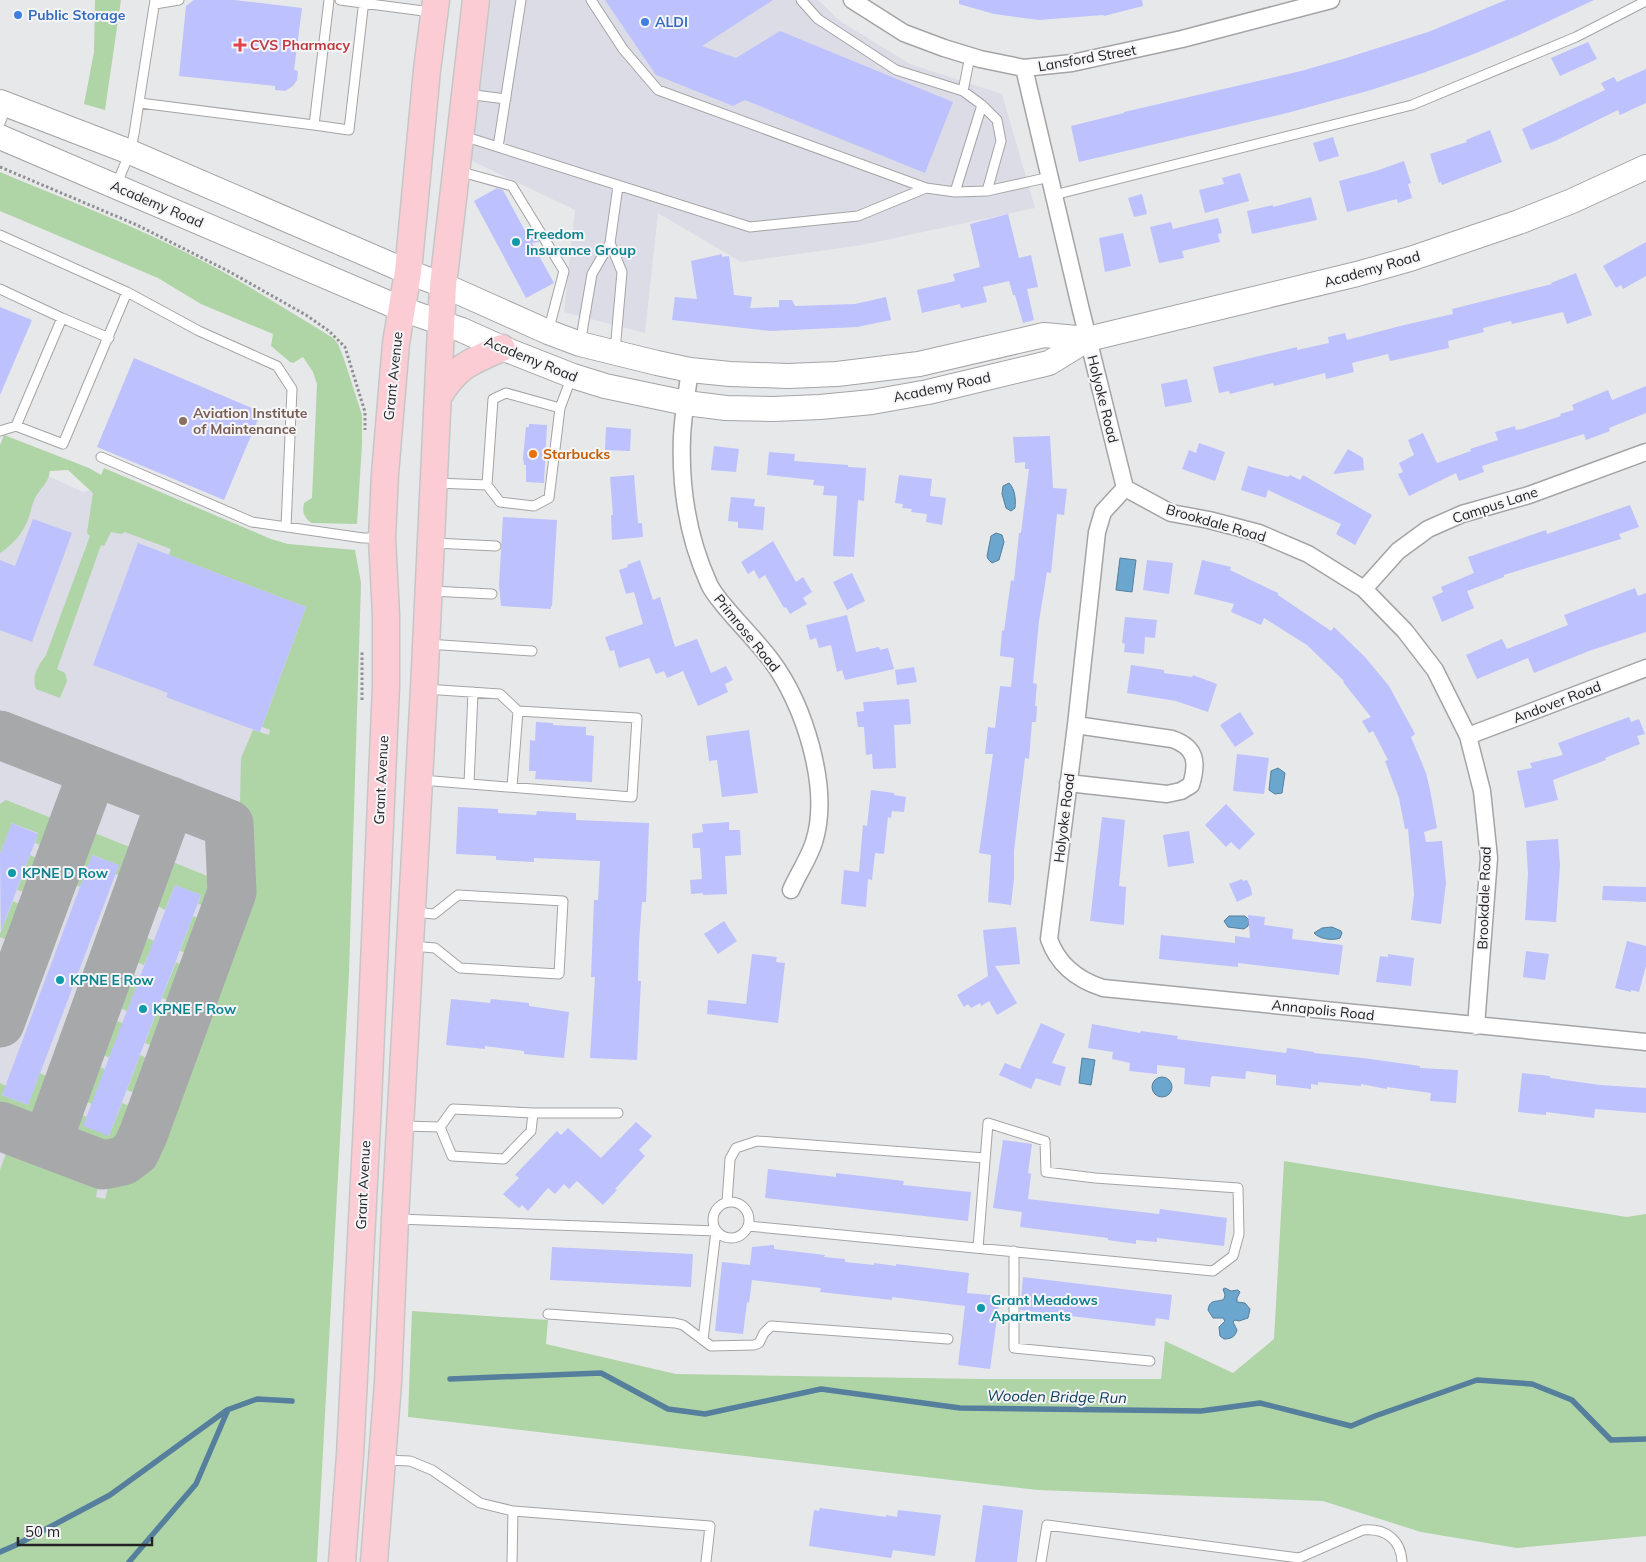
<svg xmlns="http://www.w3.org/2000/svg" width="1646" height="1562" viewBox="0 0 1646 1562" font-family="Mulish,sans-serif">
<rect width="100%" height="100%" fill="#e7e8ea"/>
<!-- built -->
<path fill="#dbdce6" d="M491,0H818L840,21L910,64L1002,94L1035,208L862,245L741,262L658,213L645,333L564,312L575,210L470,160Z
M0,454L83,492L115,482L361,583L350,888L0,1562Z"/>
<!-- green -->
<path fill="#afd4a6" d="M95,0H121L105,110L84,104L94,52Z
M0,172C62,198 125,222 185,252C236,277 284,308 333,338L338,344L344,359L362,415V444L357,524L312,523C304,518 302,512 304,503L312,498L317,384L313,372L303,357L293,363L290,362L271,346L273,334L201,304L158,278L0,211Z
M4,435L89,468L101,475L104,468L271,539L288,544L355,550L361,583L349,973L317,1562H0V1170L10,1142L100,1175L96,1197L105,1199L111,1176L130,1170L144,1158L227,939L238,894L241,758L253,730L269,735L270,730L262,727L306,607L169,555L171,549L125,532L121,534L111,532L104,546L101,545L57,669L65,673L67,681L60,698L36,689C31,676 39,665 46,655L90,536L87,533L93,493L68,470L50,471C48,484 41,487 35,498C32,504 31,510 29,517C24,532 13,545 0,553V445Z
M6,800L59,821C62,831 56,842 47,847L35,843L38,833L12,823L0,854V804Z
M87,830L142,852L143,855L136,875L128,878L115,874L118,865L93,855L80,887L69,882L66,876L67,871L81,832Z
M30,855L41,860L45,866L38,887L29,893L17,890Z
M168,860L217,880C220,889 221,903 213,908L198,904L201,895L175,885L165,910L156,905L150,898L162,864Z
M13,901L25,907C29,913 26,918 24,926C19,938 13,943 0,937V934Z
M193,916L204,921L208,926V930L199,952L193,955L180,951Z
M136,933L154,941L144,965L134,961L129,954Z
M176,962L189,970C192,980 186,998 175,1002L162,998Z
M126,972L140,977L127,1011L115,1006C110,996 117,978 126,972Z
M158,1008L168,1013L173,1021L164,1045L158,1048L145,1043Z
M107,1018L123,1023L109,1058L97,1051L94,1045L105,1021Z
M140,1055L153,1061L156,1066L149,1089L140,1095L127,1090Z
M95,1065L105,1069L92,1104L80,1099L77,1095C78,1083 80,1067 95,1065Z
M40,1073C44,1075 51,1077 54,1080C58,1084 47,1112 44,1117C42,1119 37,1123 34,1124C23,1127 10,1120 0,1117V1083L6,1086L2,1095L28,1105Z
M122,1103L135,1108L138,1115C131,1133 128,1156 105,1155L68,1140C62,1129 63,1118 73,1111L87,1117L109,1136Z
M1284,1161L1627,1217L1646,1214V1536L1517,1548L1421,1532L1323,1501L1038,1490L408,1417L412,1311L548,1320L546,1344L676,1374L982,1379H1161L1165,1341L1233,1373L1274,1339Z"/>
<!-- water -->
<path fill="#6ba6cf" stroke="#557f9c" d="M1009,483C1015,489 1016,499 1015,508L1011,511L1006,508L1002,494L1003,486Z
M996,533L1002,535L1004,542L999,560L992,563L988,559L987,556L991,536Z
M1120,558L1136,560L1132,592L1116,590Z
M1278,768L1285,773L1282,793L1275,794L1269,790L1271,771Z
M1229,916H1245L1249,920L1248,926L1244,929L1228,927L1224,921Z
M1332,927L1341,931L1342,933L1340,938C1333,941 1319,939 1314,933L1322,928Z
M1082,1058L1095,1060L1091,1085L1079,1083Z
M1152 1087a10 10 0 1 1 20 0a10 10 0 1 1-20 0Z
M1225,1288L1231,1291L1238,1290L1240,1292L1237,1298V1302L1245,1303L1250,1309L1248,1318L1239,1321L1235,1320L1233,1322L1237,1330C1235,1337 1231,1339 1224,1339L1220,1336L1219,1327L1225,1321L1223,1318H1213L1208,1310C1210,1298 1217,1303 1224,1299L1225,1295L1223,1289Z"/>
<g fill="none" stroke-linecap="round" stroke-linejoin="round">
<!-- stream -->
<path stroke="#557f9c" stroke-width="5.5" d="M450,1379L601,1373L668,1409L705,1414L821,1389L960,1408L1201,1411L1260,1403L1351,1426L1375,1416L1477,1380L1532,1384L1572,1400L1611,1440L1646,1439
M0,1552L16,1545L110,1495L227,1410L257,1399L292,1401
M129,1562L196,1484L227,1412"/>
<!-- taxiway -->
<path stroke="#a7a8aa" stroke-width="49" d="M0,735L229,824L232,892L143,1135L135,1152L123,1161L103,1165L0,1126
M0,1023L93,771
M47,1143L171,801"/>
</g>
<!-- building -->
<path fill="#bdc1fe" d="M194,0H234L302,8L294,70L298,71L297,80L293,86L285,91L275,90V86L179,76L186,6Z
M605,0H773L702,46L736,58L780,31L953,102L925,173L745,100L733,106L656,75Z
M959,0H1142L1143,6L1104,16L1103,15L1039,20L994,14L959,4Z
M1506,0H1594L1519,35L1474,54L1423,73L1371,90L1287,113L1079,162L1071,126L1124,113V112L1301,71L1343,59L1428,32Z
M1588,42L1597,59L1560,76L1551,58Z
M1646,69V103L1620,115L1618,110L1555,141L1531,150L1522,129L1605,90L1601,83L1614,77L1617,82Z
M1490,130L1502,162L1442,185L1441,182L1439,183L1430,154L1467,142L1466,140Z
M1333,137L1339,156L1319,162L1313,143Z
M1404,161L1411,183L1408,184L1412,198L1398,203L1397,199L1347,212L1339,181L1376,171Z
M1240,173L1249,201L1205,213L1199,190L1224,184L1222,178Z
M497,188L503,190L525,231L531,229L539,242L532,243L554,283L526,298L474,201Z
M1142,194L1147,214L1134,217L1128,198Z
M1311,197L1317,220L1252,234L1247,211L1273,205V207Z
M1008,214L1019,258L1031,255L1038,287L1027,289L1034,320L1023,323L1015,295H1013L1009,281L983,287L987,302L961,308L960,304L922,313L917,290L955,281L953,274L980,267L970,224Z
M1218,218L1222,233L1218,234L1220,242L1182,251L1184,258L1159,263L1150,227L1171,222L1173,229Z
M1123,233L1131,266L1105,272L1099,238Z
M1646,242V276L1623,289L1621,285L1616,288L1603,266Z
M722,254V257L729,256L734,295L752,297L750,308L779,307V300H792L795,306L855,304L886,297L891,320L857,327L770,331L672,320L675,297L697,299L691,261Z
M1576,273L1592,315L1567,324L1563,312L1512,324L1511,321L1483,328L1484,332L1448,341L1449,348L1390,361L1388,354L1352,363L1354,372L1326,379L1325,373L1274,386L1273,383L1230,394L1229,391L1219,393L1213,367L1297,347V350L1329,343L1328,337L1345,333L1347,340L1404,325L1453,314L1452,309L1552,284L1551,283Z
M0,307L32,320L0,395Z
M134,358L261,412L224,500L97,447Z
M1187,379L1192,402L1165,407L1161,384Z
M1646,386V413L1609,428L1610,431L1586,440L1584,434L1482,466L1484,472L1459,481L1456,473L1409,496L1398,474L1403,472L1399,463L1414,455L1408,440L1423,433L1437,463L1471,451L1470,449L1498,440L1495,432L1515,426L1516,430L1522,429L1561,416L1560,414L1574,410L1572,405L1608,390L1612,400Z
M529,424L547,425L544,483L526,482V465H524L523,458L526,427H529Z
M606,427L631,429L630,451L605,450Z
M1050,436L1053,488L1067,489L1064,515L1057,514L1051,573L1047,572L1039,621L1033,683L1037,684L1035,706H1037L1036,722H1032L1029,759L1025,758L1014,851V879L1011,905L988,902L991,855L979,853L993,754H985L988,727L995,728L1000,686L1011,687L1014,658L1000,656L1002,630L1004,631L1011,580L1014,581L1019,533H1021L1029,469H1025V462L1015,463L1013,437Z
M1199,443L1225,452L1215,481L1182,469L1189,450L1196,453Z
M714,446L739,449L736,472L711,470Z
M1348,449L1363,458L1364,470L1333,474Z
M769,452L795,454L794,461L848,465V467L866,468L864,501L858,500L854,557L833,556L837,496L823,495L824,486L813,485L814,480L767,475Z
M1248,466L1288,477L1290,475L1300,480L1303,475L1372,515L1355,545L1336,534L1341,524L1268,490L1266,498L1241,490Z
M634,475L638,523H642L643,537L612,540L611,515H613L610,477Z
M899,475L932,479L930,496L946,498L942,525L926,522L927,514L911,512L912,509L902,508L903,504L895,503Z
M731,497L755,499L754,506L765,507L763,530L738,528V522L728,521Z
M1630,505L1639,527L1619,534L1621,539L1504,575V577L1467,591L1474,608L1442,622L1432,597L1443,592L1441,587L1474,573L1468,557L1546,530L1547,534Z
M503,517L557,520L552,606H551V609L501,606L499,585Z
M33,519L72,533L32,642L0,630V560L15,566Z
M773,541L796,582L803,577L812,592L803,598L807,604L790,614L786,607L784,608L765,575L759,579L754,570L748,574L741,562Z
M138,543L306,607L260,732L166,697L168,693L93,665Z
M640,560L653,600L660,597L675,647L697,639L711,673L726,666L733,680L725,684L728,692L698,706L683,671L667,678L664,671L656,674L649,658L619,668L614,650L610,651L605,637L643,624L634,592L626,594L619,570L628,567L627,565Z
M1147,560L1173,563L1169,594L1143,590Z
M1202,560L1231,567L1230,570L1278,593V595L1331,631L1334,627L1365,657L1389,686L1415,734L1411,737L1426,773L1430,790L1437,828L1424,832L1426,842L1442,841L1446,883L1441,924L1411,920L1414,894L1408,829H1405L1399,798L1385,761L1388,760L1373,731L1369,733L1362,721L1371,717L1343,682L1344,681L1307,645L1264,618L1261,625L1231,612L1234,604L1194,594Z
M852,573L865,601L847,610L833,582Z
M1635,588L1638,596L1646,593V632L1589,651L1534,673L1528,658L1477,679L1466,655L1502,639L1507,649L1568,625L1564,615Z
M847,615L856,652L879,647L880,650L888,648L894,669L845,680L842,670L837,672L831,645L819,648L816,638L810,640L806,625Z
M1125,617L1157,620L1155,638L1145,637L1144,654L1124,652L1125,644L1122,643Z
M1131,665L1164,670V673L1192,677L1193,675L1217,684L1208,712L1176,701L1127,693Z
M914,667L917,682L897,685L895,670Z
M909,699L911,724L894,725L896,768L873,769L872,754L866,755L864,727H858L856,712L864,711L863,702Z
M1240,712L1254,734L1235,747L1220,725Z
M1629,717L1631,722L1639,719L1645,734L1637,736L1640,744L1605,758L1606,760L1553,780L1558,800L1525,808L1517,771L1532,768L1530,763L1563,755L1558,743Z
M536,722L553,723V725L586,727V735L594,736L592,782L535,779L536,771H529L530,740L535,741Z
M749,730L758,793L722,797L717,760L709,761L706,736Z
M1237,754L1269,758L1264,794L1233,791Z
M871,790L894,793V795L906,797L904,812L892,811L891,818L888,817L884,854L875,853L872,880L868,879L866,907L841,904L844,870L859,872L863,825L867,826Z
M1226,804L1255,834L1239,850L1231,842L1226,847L1205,825Z
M458,807L498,809V813L536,815L537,811L576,813V820L649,823L646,902H642L639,942L638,981H641L637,1060L590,1058L595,977H591L594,900H598L600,861L534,858V862L496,860V856L456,854Z
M1102,817L1125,820L1119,886L1126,887L1124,925L1090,921Z
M729,822V830H740L741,855L725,856L727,894L703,895V893L691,894L690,880L702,879L700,848H693L692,834L703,832L702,824Z
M12,823L38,834L1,931L0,854Z
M1189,831L1194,863L1168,867L1163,835Z
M1558,839L1560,866L1556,922L1525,920L1528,874L1526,841Z
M92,855L119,865L28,1105L2,1095Z
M1242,879L1243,881L1247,880L1251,888L1252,895L1237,902L1229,884Z
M175,885L201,895L109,1136L83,1126Z
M1603,886L1646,887V902L1602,900Z
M1248,915L1265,917L1264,925L1293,929L1292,939L1343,945L1339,975L1238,963V967L1159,959L1161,935L1235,943V936L1250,938Z
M724,921L737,941L718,954L704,934Z
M1016,927L1020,964L995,966L1017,1003L997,1015L989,1001L981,1006L980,1003L971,1008L968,1004L964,1007L957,995L988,976L983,930Z
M1627,941L1646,946V966L1639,992L1631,990V992L1615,988Z
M1526,951L1549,954L1545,980L1523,977Z
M752,954L777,957L776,962L785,963L778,1023L707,1014L708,1000L746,1004Z
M1388,954L1414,958L1411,986L1376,982L1380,956L1388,957Z
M451,999L490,1003L491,999L529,1003V1006L569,1012L564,1058L524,1054V1051L485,1046V1049L446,1045Z
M1041,1023L1065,1034L1052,1063L1066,1067L1060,1086L1036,1078L1031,1089L999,1075L1005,1063L1020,1069Z
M1092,1024L1140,1033L1141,1031L1178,1036L1177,1039L1286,1053L1287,1048L1314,1052V1053L1363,1058L1420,1066V1068L1458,1070L1456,1103L1430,1101L1431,1093L1387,1087V1089L1361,1084V1086L1318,1082V1085L1311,1084V1089L1276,1085V1075L1246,1071L1245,1079L1213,1076L1211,1077L1210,1087L1184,1084L1185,1068L1157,1065V1074L1129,1071L1130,1063L1112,1059L1113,1052L1088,1048Z
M1522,1073L1550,1076V1078L1600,1085L1646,1088V1113L1595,1109L1594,1118L1546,1112V1115L1518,1112Z
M636,1122L652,1136L639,1150L645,1156L615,1189L617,1190L603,1205L577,1181L569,1189L564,1184L555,1194L548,1188L528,1211L522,1205L519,1208L503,1194L519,1178L515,1175L557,1131L561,1135L568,1128L601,1158Z
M1003,1140L1032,1144L1028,1173L1031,1174L1028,1199L1159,1214L1160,1209L1227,1218L1224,1246L1157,1238V1242L1136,1240V1244L1108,1240V1238L1020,1227L1022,1212L993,1208Z
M768,1169L836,1177V1173L904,1181L903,1185L971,1192L968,1221L765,1198Z
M774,1245V1249L825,1255L824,1257L845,1259V1262L874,1265V1263L896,1266V1264L969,1273L967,1293L1000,1296L990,1369L958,1365L965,1306L892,1297V1300L820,1292L821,1288L752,1280L749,1303L747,1302L743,1334L715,1331L722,1262L750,1265L752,1247Z
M552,1247L693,1254L691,1287L550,1280Z
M1023,1277L1172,1295L1169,1320L1156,1318L1155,1326L1020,1310Z
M983,1505L1023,1510L1017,1562H975Z
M820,1508L886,1517V1515L897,1517L898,1510L941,1515L935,1556L893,1550L891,1558L809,1546L814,1510L819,1511Z"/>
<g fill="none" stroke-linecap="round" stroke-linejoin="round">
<!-- service casing -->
<g stroke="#a4a4a6" stroke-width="11">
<path id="service" d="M340,0L431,12
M521,0L498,147L750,227L858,216L926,188
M591,0L623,49L658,90L926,188L955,192L987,191L1050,177
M801,0L818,19L896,70L963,91
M155,4L179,0
M466,94L506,99
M140,103L314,125L329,0
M982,105L997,120L1001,141L987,191
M0,123L7,105
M314,125L349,130L364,0
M463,136L498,147
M458,171L512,186L564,271L548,332
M116,186L130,152L134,134L155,0
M955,192L982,105L963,91L970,56
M1054,195L1412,105L1576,37L1646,1
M0,235L127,292L199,331L277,366L292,389L286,527
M610,243L622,272L615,351
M0,289L62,318L16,426L63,444L127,292
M62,318L109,338
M580,344L592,274L610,243L618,186
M560,408L549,498L534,506L500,502L487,485L493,399L506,393L560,408L572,376
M0,431L16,426
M101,457L252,522L363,538H380
M436,483L487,485
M434,543L496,546
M430,591L492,594
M427,644L532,651
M425,689L500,694L518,711
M421,780L632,797L637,718L518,711L512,787
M469,784L473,692
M412,946L435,948L460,968L559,974L563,901L458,895L434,914L414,912
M403,1126L440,1127L453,1109L533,1113H618
M440,1127L452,1156L504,1159L531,1131L533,1113
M713 1220a18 18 0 1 1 36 0a18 18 0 1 1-36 0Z
M727,1202L730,1159L736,1148L757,1141L985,1158
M398,1219L716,1231L703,1340
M748,1226L1213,1271L1233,1256L1239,1234L1238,1188L1095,1178L1046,1172L1045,1141L988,1123L978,1248
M1014,1251V1348L1150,1361
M548,1314L675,1323L683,1325L711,1346L754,1345L759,1343L764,1333L771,1326L948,1339
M385,1460L410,1461L432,1470L480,1503L513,1511L512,1562
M513,1511L710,1526L706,1562
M1041,1562L1047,1525L1299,1558L1363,1530C1386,1528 1401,1540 1402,1562"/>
</g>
<!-- minor casing -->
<g stroke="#a4a4a6" stroke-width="19">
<path id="minor" d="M852,0L904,33L944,48L980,59L1024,68L1072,63L1182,39L1331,0
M1024,68L1080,306L1125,488L1103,512L1097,532L1076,725L1049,939C1058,965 1078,980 1103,988L1646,1042
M690,370C687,392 683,415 682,437C680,488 688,538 709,584C712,591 717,597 722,603C737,622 756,640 771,660C804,704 831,788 814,842C809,858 798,874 791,890
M1125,488L1171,513L1209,520L1259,533L1308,554L1364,589L1405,631L1435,670L1468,736L1482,791L1489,858L1476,1026
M1364,589L1398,551L1428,529L1462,514L1529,495L1646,452
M1468,736L1646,668
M1068,783L1167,794L1181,791L1191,785C1198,762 1196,747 1172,739L1076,725"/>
</g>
<!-- secondary casing -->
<g stroke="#a4a4a6" stroke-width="26">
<path id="secondary" d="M0,102L130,152L408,272L443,285L548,332L580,344L657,363L690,370L730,374L788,376L837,374L919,364L1044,335L1088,339
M0,137L402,309L462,330L502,348L573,376L605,386L686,403L726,408L773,409L820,407L872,402L928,392L1049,363L1088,339L1357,274L1410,259L1519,222L1572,201L1646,167"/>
</g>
<!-- primary casing -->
<g stroke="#c6c6c6" stroke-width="29">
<path id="primary" d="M438,397C457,366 469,362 502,348
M342,1562L350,1455L368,1103L386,686V615L382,538L385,474L396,343L408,272L427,70L436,0
M374,1562L388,1383L395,1219L424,689L443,285L476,0"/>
</g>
<!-- path -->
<path stroke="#909092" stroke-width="3" stroke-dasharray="2.5 2.5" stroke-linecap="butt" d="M0,167L137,225L230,272L306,315L329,331L345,347L365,412V430
M362,700V651"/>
<!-- service -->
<use href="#service" stroke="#fff" stroke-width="9"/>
<!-- minor -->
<use href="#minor" stroke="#fff" stroke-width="16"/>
<!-- secondary -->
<use href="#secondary" stroke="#fff" stroke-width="24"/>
<!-- primary -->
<use href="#primary" stroke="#fcccd4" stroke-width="26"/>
</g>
<!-- markers -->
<g fill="#3f7fe0" stroke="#f5f5f8" stroke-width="2">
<circle cx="18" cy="15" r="5"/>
<circle cx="645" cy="22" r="5"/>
</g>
<path fill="#e0444e" stroke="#f5f5f8" stroke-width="2" d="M237.5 37.5h5v5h5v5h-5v5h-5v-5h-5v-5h5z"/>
<g fill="#0f9aa8" stroke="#f5f5f8" stroke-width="2">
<circle cx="516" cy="242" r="5"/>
<circle cx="12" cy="873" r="5"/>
<circle cx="60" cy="980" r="5"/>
<circle cx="143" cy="1009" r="5"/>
<circle cx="981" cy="1308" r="5"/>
</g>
<circle fill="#8d6e63" stroke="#f5f5f8" stroke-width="2" cx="183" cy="421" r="5"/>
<circle fill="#e8710a" stroke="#f5f5f8" stroke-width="2" cx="533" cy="454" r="5"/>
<g text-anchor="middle" stroke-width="4" stroke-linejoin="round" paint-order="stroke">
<!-- shop labels -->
<g font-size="14" font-weight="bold" fill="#366cbe" stroke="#f5f5f8" text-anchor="start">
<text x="28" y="20">Public Storage</text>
<text x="655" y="27">ALDI</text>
</g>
<!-- health labels -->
<g font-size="14" font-weight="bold" fill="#be3a42" stroke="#f5f5f8" text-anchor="start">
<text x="250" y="50">CVS Pharmacy</text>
</g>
<!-- street labels -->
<g font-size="14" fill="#232324" stroke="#f5f5f8">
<text transform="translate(1087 58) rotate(-10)" y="5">Lansford Street</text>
<text transform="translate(157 204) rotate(23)" y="5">Academy Road</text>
<text transform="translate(1372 269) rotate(-16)" y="5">Academy Road</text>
<text transform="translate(531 359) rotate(22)" y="5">Academy Road</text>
<text transform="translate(393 376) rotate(-84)" y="5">Grant Avenue</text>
<text transform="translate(942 387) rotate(-12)" y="5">Academy Road</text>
<text transform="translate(1103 399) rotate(76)" y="5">Holyoke Road</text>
<text transform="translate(1495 505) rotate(-18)" y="5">Campus Lane</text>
<text transform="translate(1216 523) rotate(16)" y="5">Brookdale Road</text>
<text transform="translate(747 633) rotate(51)" y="5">Primrose Road</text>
<text transform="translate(1557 702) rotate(-21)" y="5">Andover Road</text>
<text transform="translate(381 780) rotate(-87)" y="5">Grant Avenue</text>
<text transform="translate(1064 818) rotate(-83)" y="5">Holyoke Road</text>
<text transform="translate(1484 898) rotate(-88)" y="5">Brookdale Road</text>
<text transform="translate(1323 1010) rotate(6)" y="5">Annapolis Road</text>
<text transform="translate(363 1185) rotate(-87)" y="5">Grant Avenue</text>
</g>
<!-- culture labels -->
<g font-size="14" font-weight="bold" fill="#0d838f" stroke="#f5f5f8" text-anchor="start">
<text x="526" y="239">Freedom<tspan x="526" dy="16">Insurance Group</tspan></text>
<text x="22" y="878">KPNE D Row</text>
<text x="70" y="985">KPNE E Row</text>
<text x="153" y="1014">KPNE F Row</text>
<text x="991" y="1305">Grant Meadows<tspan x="991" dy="16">Apartments</tspan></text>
</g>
<!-- education labels -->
<g font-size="14" font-weight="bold" fill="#785e54" stroke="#f5f5f8" text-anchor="start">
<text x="193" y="418">Aviation Institute<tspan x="193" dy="16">of Maintenance</tspan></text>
</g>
<!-- food labels -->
<g font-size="14" font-weight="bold" fill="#c56008" stroke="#f5f5f8" text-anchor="start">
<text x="543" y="459">Starbucks</text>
</g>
<!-- water labels -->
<g font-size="15" font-style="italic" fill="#093a56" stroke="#f5f5f8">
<text transform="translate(1057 1397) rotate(1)" y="5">Wooden Bridge Run</text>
</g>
</g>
<!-- scale -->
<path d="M18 1537v8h134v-8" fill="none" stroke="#232324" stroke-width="2.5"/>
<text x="25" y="1537" font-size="15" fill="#232324" stroke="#f5f5f8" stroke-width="4" paint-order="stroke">50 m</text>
</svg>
